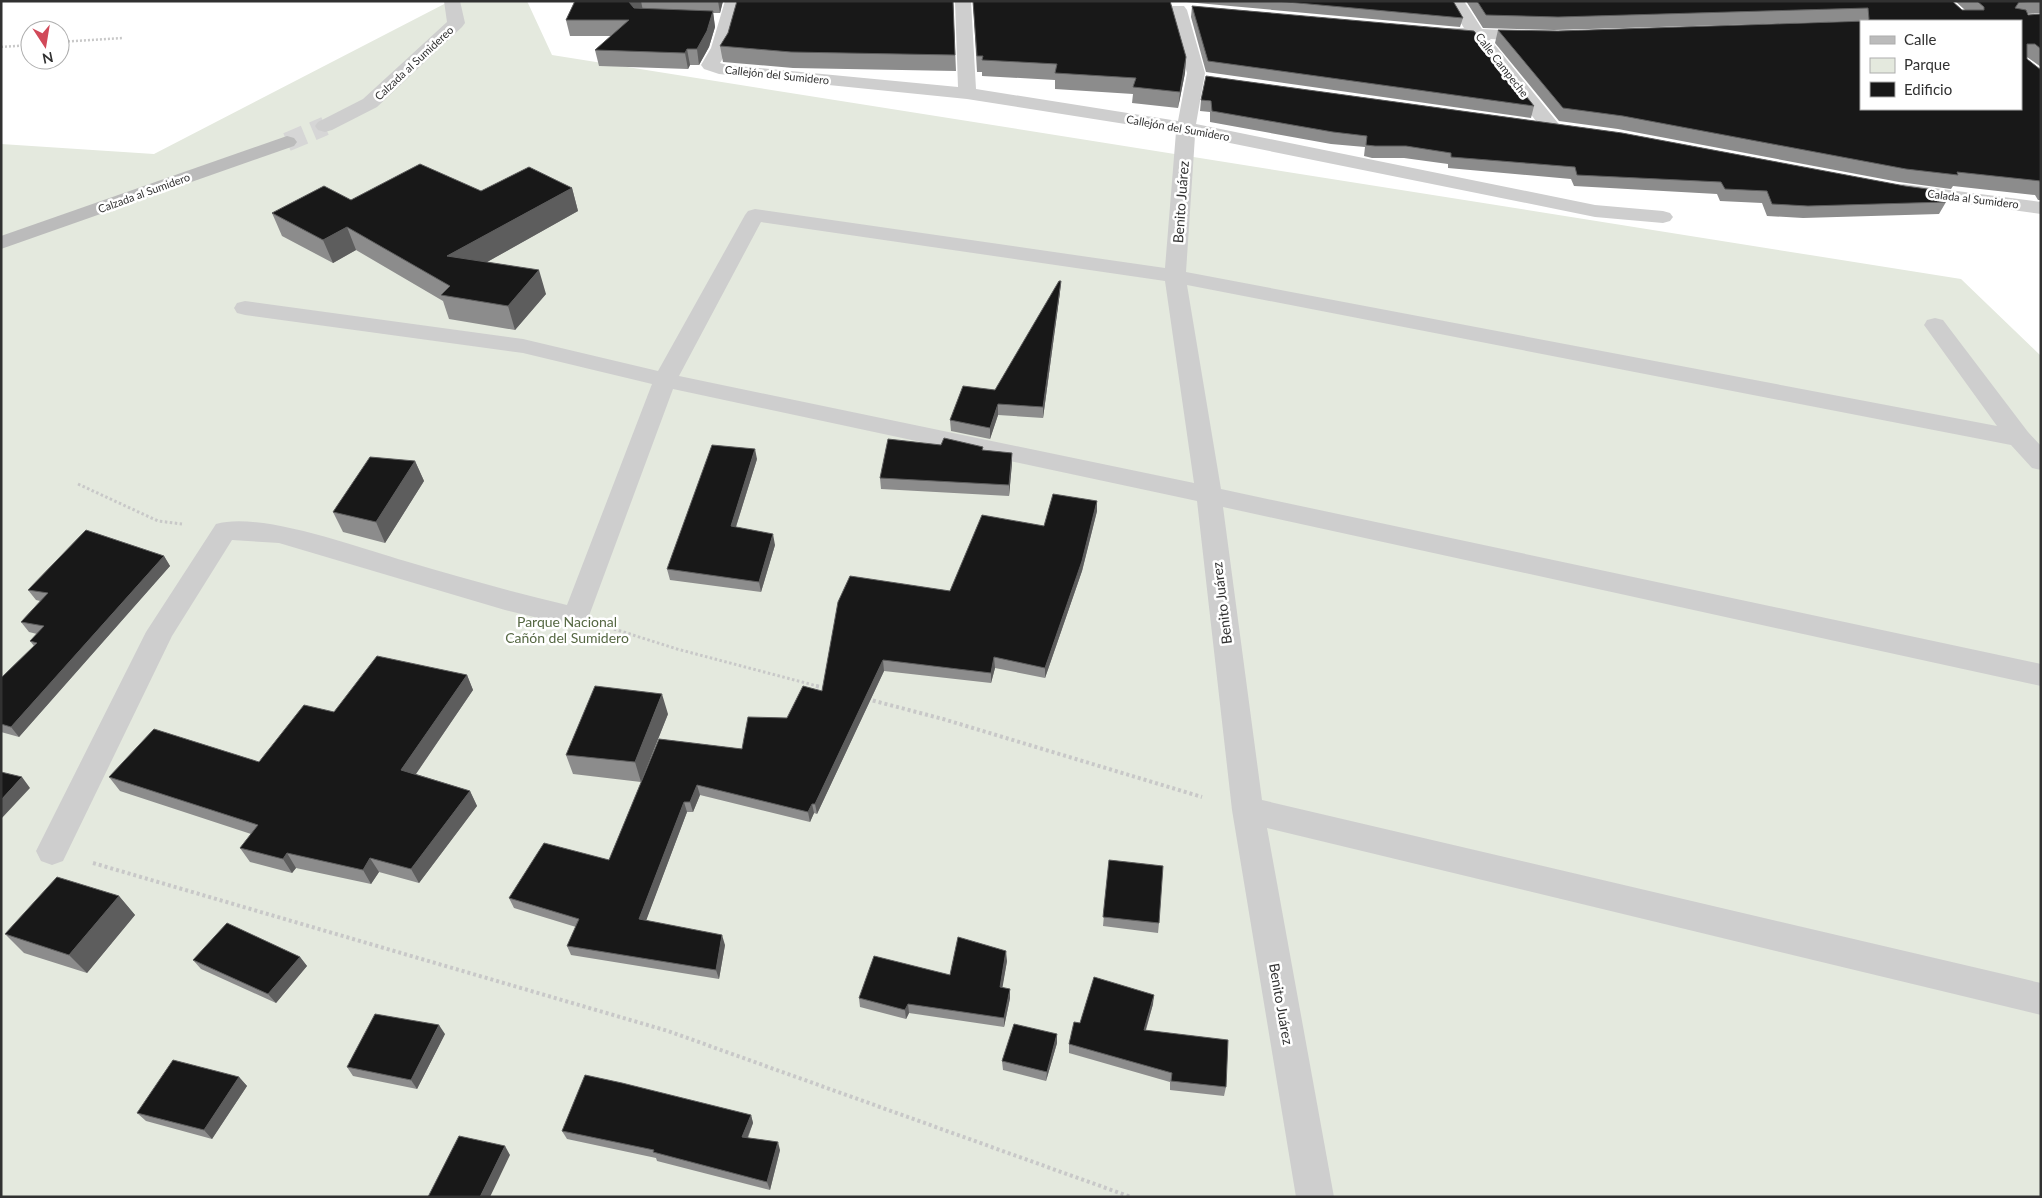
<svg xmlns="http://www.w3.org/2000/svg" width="2042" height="1198" viewBox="0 0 2042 1198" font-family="Lato,sans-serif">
<rect width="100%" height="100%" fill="#fff"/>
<!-- green -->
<path fill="#e4e9de" d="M450,1H527L552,55L1961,279L2041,356V1197H1V144L154,154Z"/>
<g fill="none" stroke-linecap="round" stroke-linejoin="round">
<!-- minor-tunnel -->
<path stroke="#d6d6d6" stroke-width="19" stroke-dasharray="19 9" stroke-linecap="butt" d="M287,142L325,126"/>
<!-- path-far2 -->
<path stroke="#c8c8c8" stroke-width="2.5" stroke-dasharray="2 2" stroke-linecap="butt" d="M60,42L123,38
M1,47L30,45"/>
<!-- path-far1 -->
<path stroke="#c8c8c8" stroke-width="3" stroke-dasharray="2.5 2.5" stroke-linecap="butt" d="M78,484L158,521L182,524
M614,629L677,649L821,687"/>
<!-- path -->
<path stroke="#c8c8c8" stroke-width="4" stroke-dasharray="3 3" stroke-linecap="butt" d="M816,686L825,688
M867,699L943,719L1202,797
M93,863L668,1031L1131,1197"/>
<!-- minor -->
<path fill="#cecece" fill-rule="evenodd" d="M444,1H460L465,23L462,27L377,107L332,130L325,132L318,130L315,126L318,122L363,99L447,22Z
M725,1H742L729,48L720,63L727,65L958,87L955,1H971L976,89L1178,121L1187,73L1169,10L1172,6H1184L1187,10L1205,73L1196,124L1595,205L1663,211L1670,213L1673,217L1670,221L1663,223L1595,217L1195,136L1186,272L1997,426L1924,325L1927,320L1935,318L1943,320L2028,432L2041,446V470L2032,468L2011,445L1187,285L1221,489L2041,664V686L1223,507L1262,800L2041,983V1015L1267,828L1334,1197H1296L1232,810L1197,501L673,389L586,624L576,627L505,610L279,543L232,540L172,636L63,861L52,865L41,861L36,851L146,632L216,524C260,511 359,548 405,561C459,577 512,592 567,605L652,384L523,353L245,315L237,313L234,308L237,303L245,301L523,339L658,371L745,215L748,211L755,209L1165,268L1176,132L967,99L719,74L704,69L701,65L711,48ZM761,222L1165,281L1194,483L679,376Z
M1447,1H1464L1482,29L1539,32L1542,36L1539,40L1533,41L1490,39L1558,123L1561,127L1558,131L1551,133L1544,131L1471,39L1433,36L1430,32L1433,28H1464Z
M1903,184L2041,202V214L1896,194L1893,190L1896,186Z"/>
<!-- secondary -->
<path fill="#bbb" fill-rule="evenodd" d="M287,136L294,138L297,142L294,146L1,249V236Z"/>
</g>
<!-- wall -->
<path fill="#8c8c8c" d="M575,1H723L720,13H713L715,27L709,47L699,65H690L688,69L599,66L595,50L611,36H570L566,20Z
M953,1L956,71L793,68L723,62L720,46L728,33Z
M973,1H1170L1186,57L1185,73L1178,108L1132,103L1133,94L1055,89V80L982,76V72H977Z
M1175,1H1453L1463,18L1460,27Z
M1466,1H1952L1962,10H1965L1955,1H2041V13L2027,14L2028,15L2041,14V67L2027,57V59L2041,70V200H2038L2035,195L1953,186L1951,189L1899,182L1618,129L1559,121L1495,43L1498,30L1558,31L1862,21L1554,30L1483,28Z
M1192,6L1534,106L1531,118L1206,72L1191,17Z
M1201,100L1946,202L1939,214L1803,218L1767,216L1762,203L1720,201L1717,194L1574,186L1571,179L1448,168V164L1404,158H1372L1364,156L1365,147L1331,144L1210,122V112L1200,111Z
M572,188L578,211L487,262L546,294L515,330L449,319L443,301L356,250L333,263L282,236L272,213L351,200Z
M1060,292L1043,418L998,415L990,439L951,431L950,420L995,390Z
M941,445L983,447V450L1012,453V463L1009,496L881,489L880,478Z
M757,459L736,527L775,545L761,592L670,580L667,569Z
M415,461L424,481L385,543L343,532L333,512Z
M1097,501V511L1082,571L1045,678L995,668L991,683L884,671L817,814L814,813L810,822L700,795L693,812H687L646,920L725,945L719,979L571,955L567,946L576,927L514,908L509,898L609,860L659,739L742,749L787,718L950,591L1044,526Z
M164,556L170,566L19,737L1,732V678L34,646L30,641L37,634L29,632L21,622L40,601L36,600L28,590Z
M467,675L473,690L416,774L470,791L477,806L419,883L379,872L371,884L296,868L292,873L250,862L240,848L251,834L120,791L109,777L259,762Z
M668,714L641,782L573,774L566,755Z
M1109,860L1159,923L1158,933L1103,926Z
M119,896L135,915L87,973L24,953L5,934Z
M300,957L307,966L276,1003L201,969L193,960Z
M1007,961L1002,987L1010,998L1004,1027L909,1013L906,1019L860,1007L859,998Z
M1153,1004L1146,1030L1226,1087L1224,1096L1170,1090V1082L1069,1053V1044L1080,1023Z
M445,1034L417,1089L353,1076L347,1067Z
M1057,1034V1043L1046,1081L1003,1070L1002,1061Z
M239,1077L247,1086L212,1139L146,1121L137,1113Z
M751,1115L753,1123L748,1138L780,1150L770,1190L657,1161L656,1158L567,1139L562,1131Z"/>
<!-- shaded-wall -->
<path fill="#5d5d5d" d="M630,1H641L643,11L636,13L629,2Z
M718,1H723L720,13Z
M713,11L715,27L709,47L699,65L697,49Z
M687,49L690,65L688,69L685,53Z
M1186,57L1185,73L1178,108L1180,92Z
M572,188L578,211L455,280L447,256Z
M347,227L356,250L333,263L323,240Z
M539,270L546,294L515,330L508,306Z
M1061,281L1060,292L1043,418V407Z
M998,404V415L990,439V428Z
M755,449L757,459L733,536L731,526Z
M1012,453V463L1009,496V485Z
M415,461L424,481L385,543L376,522Z
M1097,501V511L1082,571L1045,678V668Z
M773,534L775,545L761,592L759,582Z
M164,556L170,566L19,737L11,727Z
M994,657L995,668L991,683V673Z
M883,660L884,671L817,814L815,804Z
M467,675L473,690L409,784L401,770Z
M662,694L668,714L641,782L635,762Z
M22,777L30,788L1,819V800Z
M697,785L700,795L693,812L690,802Z
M470,791L477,806L419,883L411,869Z
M684,802L687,812L643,929L639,919Z
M812,804L814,813L810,822L808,812Z
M287,853L296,868L292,873L283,859Z
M370,858L379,872L371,884L363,870Z
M119,896L135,915L87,973L69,955Z
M722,935L725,945L719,979L716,970Z
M1006,951L1007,961L1001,996L1000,987Z
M300,957L307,966L276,1003L268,994Z
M1010,989V998L1004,1027V1018Z
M1154,995L1153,1004L1143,1039L1144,1030Z
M908,1004L909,1013L906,1019L905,1010Z
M439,1025L445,1034L417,1089L411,1080Z
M1057,1034V1043L1046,1081L1047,1072Z
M239,1077L247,1086L212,1139L204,1130Z
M751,1115L753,1123L744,1146L742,1137Z
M778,1142L780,1150L770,1190L767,1182Z
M505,1146L510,1155L490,1197H480Z"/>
<!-- building -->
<path fill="#181818" stroke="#5d5d5d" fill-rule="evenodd" d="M575,1H630L629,2L634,8L713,11L707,31L697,49H687L685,53L595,50L629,20H566Z
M737,1H953L955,55L791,52L720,46L728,33Z
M973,1H1170L1186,57L1180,92L1133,87L1136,78L1055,73L1057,64L982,60L983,56H977Z
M1276,1H1453L1463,18Z
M1477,1H1952L1962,10H1984V7L1977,1H2036L2019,2L2015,8L2026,10L2028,15L2041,14V49L2035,44H2027V59L2041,70V181L1957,172L1958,175L1906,169L1623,116L1563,108L1498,30L1558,31L1867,21L1869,19L1868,8L1558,17L1486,15ZM1861,21H2021V109H1861Z
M1192,6L1474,31L1534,106L1208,61Z
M1206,76L1622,133L1905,186L1935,190L1946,202L1808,206L1772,204L1767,191L1725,189L1721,182L1577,175L1575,167L1451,157V153L1406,146H1375L1366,145L1367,136L1333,132L1212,111L1211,101L1201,100Z
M420,164L481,191L529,167L572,188L447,256L539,270L508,306L441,295L450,286L347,227L323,240L272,213L324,186L351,200Z
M1059,281H1061L1043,407L998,404L990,428L950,420L963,386L995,390Z
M944,438L983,447L982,450L1012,453L1009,485L880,478L888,439L941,445Z
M712,445L755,449L731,526L773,534L759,582L667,569Z
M370,457L415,461L376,522L333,512Z
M1053,494L1097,501L1082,561L1045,668L994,657L991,673L883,660L815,804H812L808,812L697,785L690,802H684L639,919L722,935L716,970L567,946L579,919L509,898L544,843L609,860L659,739L742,749L748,717L787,718L803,686L822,691L838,602L850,576L950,591L982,515L1044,526Z
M86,530L164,556L11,727L1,724V678L37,643L30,641L44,626L21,622L48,593L28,590Z
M377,656L467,675L401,770L470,791L411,869L370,858L363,870L287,853L283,859L240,848L258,825L109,777L154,729L259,762L304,705L334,712Z
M595,686L662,694L635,762L566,755Z
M1,772L22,777L1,800Z
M1109,860L1163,866L1159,923L1103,917Z
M57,877L119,896L69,955L5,934Z
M227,923L300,957L268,994L193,960Z
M958,937L1006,951L1000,987L1010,989L1004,1018L908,1004L905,1010L859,998L874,956L950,975Z
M1094,977L1154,995L1144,1030L1228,1040L1226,1087L1171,1081L1172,1073L1069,1044L1074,1022L1080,1023Z
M375,1014L439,1025L411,1080L347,1067Z
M1014,1024L1057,1034L1047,1072L1002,1061Z
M173,1060L239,1077L204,1130L137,1113Z
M585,1075L622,1083L751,1115L742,1137L778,1142L767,1182L653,1152L654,1150L562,1131Z
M459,1136L505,1146L480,1197H428Z"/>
<g text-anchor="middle" stroke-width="5" stroke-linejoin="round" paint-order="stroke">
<!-- far-street labels -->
<g font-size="11" fill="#313131" stroke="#fff">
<text transform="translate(414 63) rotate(-43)" y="4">Calzada al Sumidereo</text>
<text transform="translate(1502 65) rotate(52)" y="4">Calle Campeche</text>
<text transform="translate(777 75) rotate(6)" y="4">Callejón del Sumidero</text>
<text transform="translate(1178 128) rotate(10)" y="4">Callejón del Sumidero</text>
<text transform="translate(144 193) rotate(-20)" y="4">Calzada al Sumidero</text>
<text transform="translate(1973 199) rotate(7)" y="4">Calada al Sumidero</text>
</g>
<!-- street labels -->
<g font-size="14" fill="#313131" stroke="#fff">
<text transform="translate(1181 202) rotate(-86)" y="5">Benito Juárez</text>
<text transform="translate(1222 603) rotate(-97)" y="5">Benito Juárez</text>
<text transform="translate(1281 1004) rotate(80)" y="5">Benito Juárez</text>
</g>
<!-- park labels -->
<g font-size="14" fill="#566843" stroke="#fff">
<text x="567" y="627">Parque Nacional<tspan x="567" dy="16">Cañón del Sumidero</tspan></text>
</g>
</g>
<!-- border -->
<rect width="2042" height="1198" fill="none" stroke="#313131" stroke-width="5"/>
<!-- legend -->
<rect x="1860" y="20" width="162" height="90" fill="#ffffff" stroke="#adadad"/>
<rect x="1870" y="36" width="25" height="8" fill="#bbbbbb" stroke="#adadad"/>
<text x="1904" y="45" font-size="15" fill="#313131">Calle</text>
<rect x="1870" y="58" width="25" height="15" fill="#e4e9de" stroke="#adadad"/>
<text x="1904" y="70" font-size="15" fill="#313131">Parque</text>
<rect x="1870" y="82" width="25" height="15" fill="#181818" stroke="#adadad"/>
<text x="1904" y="95" font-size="15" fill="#313131">Edificio</text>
<!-- north arrow -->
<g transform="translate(45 45) rotate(168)"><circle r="24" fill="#ffffff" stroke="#adadad"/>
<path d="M0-4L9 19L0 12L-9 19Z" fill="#d14959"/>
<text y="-8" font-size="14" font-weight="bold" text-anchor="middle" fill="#313131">N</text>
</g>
</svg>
